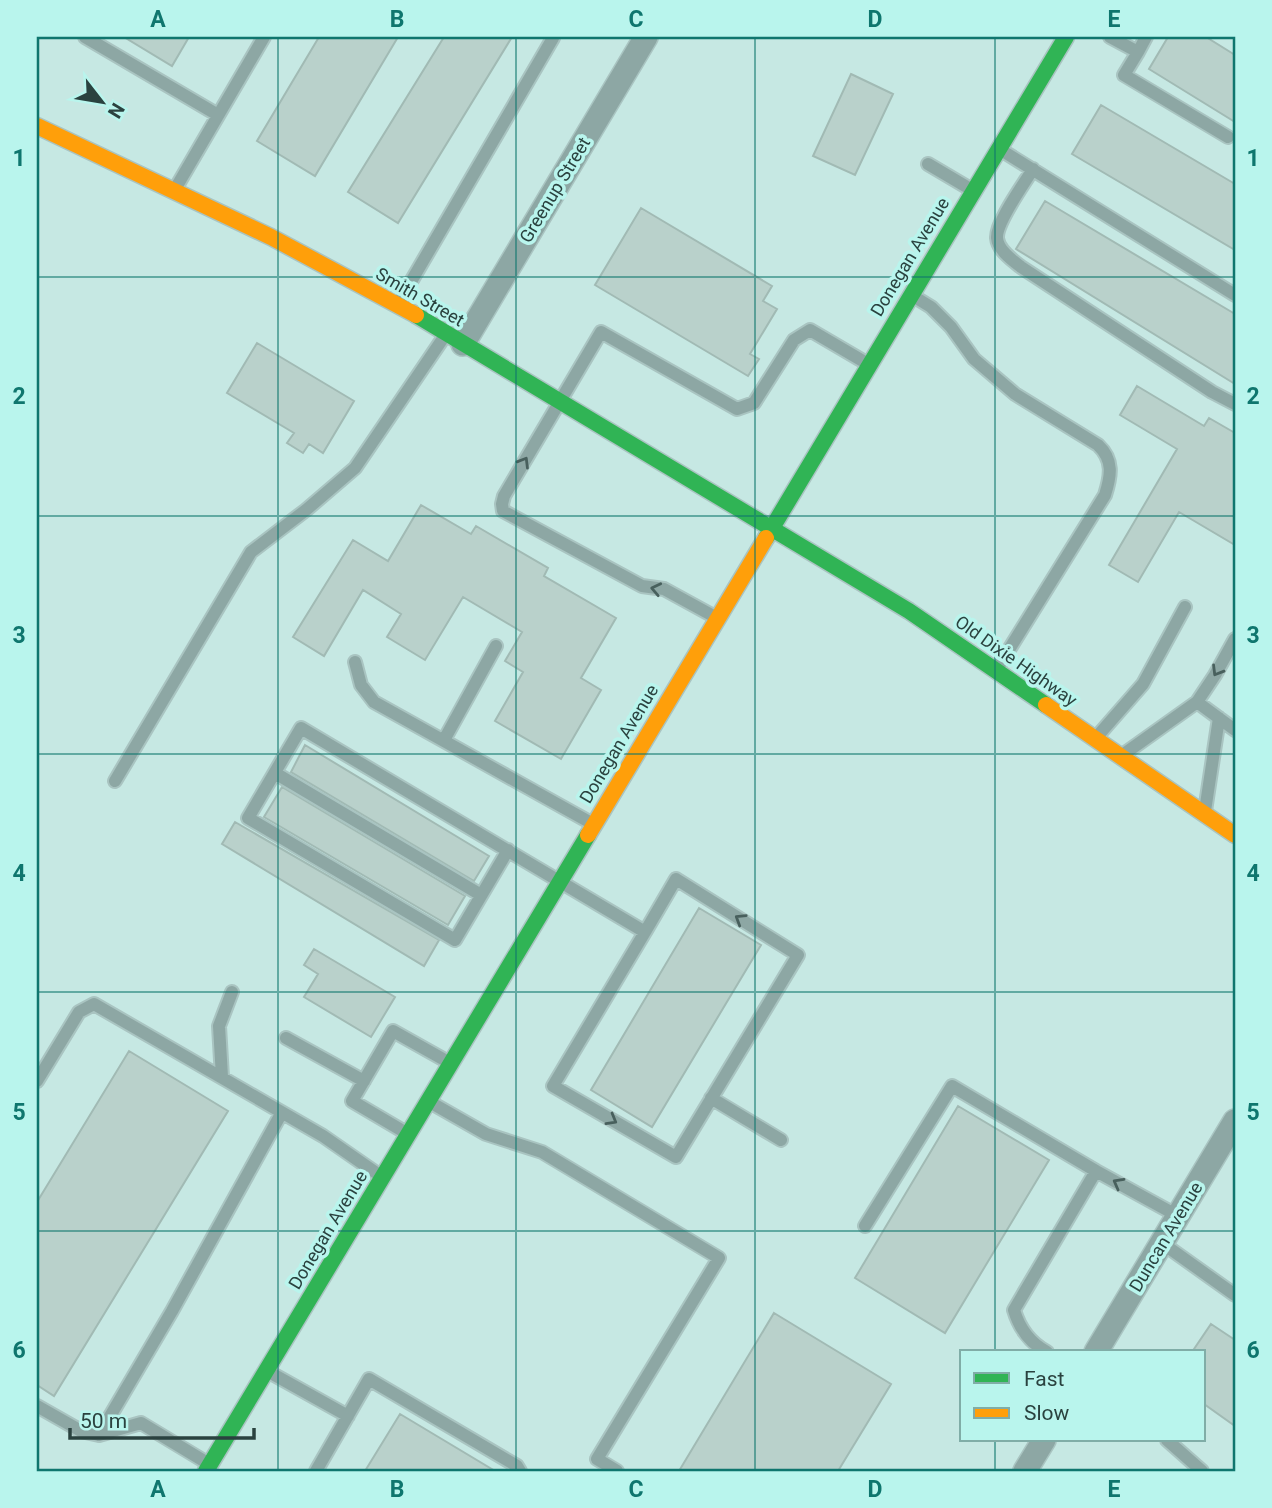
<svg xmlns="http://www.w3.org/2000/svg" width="1272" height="1508" viewBox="0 0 1272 1508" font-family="Roboto,sans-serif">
<rect width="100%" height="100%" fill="#c6e8e3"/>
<!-- building -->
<path fill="#b9d1cb" stroke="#a1bab4" stroke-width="2" d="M124,37H189L172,66Z
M319,37H398L315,176L257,141Z
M444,37H512L398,223L348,192Z
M1168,37H1206L1235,55V122L1149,69Z
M851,74L893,94L855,175L813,156Z
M1101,105L1235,184V250L1072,154Z
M1045,201L1235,314V384L1016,249Z
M641,208L772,286L763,301L777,309L750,354L759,359L748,376L595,285Z
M257,343L354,401L323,453L309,444L303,453L287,443L294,433L227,393Z
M1137,386L1204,426L1209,418L1235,433V545L1179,512L1138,582L1109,565L1177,449L1120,415Z
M421,505L471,534L476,526L548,568L544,576L616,618L581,678L601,690L561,759L495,721L523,672L505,661L522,632L463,597L425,660L387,637L401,614L363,590L324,656L293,637L353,540L388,561Z
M305,745L489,856L474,881L291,772Z
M282,787L465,896L448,925L264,817Z
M235,822L439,940L424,966L222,844Z
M699,908L761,945L652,1127L591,1090Z
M314,949L395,997L371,1037L304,997L318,974L304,965Z
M129,1051L228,1111L54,1396L37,1385V1202Z
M958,1106L1049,1160L945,1333L855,1278Z
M774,1313L891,1384L838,1471H679Z
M1211,1324L1235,1340V1426L1204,1404V1352H1192Z
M400,1414L495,1471H365Z"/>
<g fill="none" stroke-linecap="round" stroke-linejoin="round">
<!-- lane casing -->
<g stroke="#a9c4c1" stroke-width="16">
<path id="lane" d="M85,37L218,115
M1110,37L1138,52L1146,37
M1138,52L1124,75L1228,137
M1001,150L1235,295
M928,164L972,190
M1033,169C1024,184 996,222 997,238C998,250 1012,260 1021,267L1212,392L1235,404
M174,191L264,37
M913,296L931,307L951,327L974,359L1015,394L1098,445C1114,460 1111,476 1105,495L997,669
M398,304L553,38
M717,618L664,589L642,586L503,511L502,504L504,496L601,332L737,409L754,403L794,340L810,330L868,364
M355,662L361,685L374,702L593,824
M1197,702L1235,730
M1095,739L1143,684L1185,607
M444,740L496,646
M1124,754L1197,702L1215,675L1235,639
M275,773L481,895
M115,781L251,552L306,510L355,468L446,334
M1205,811L1219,718
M508,850L455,940L248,818L301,728L645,932L676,879L798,955L676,1157L553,1086L645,932
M286,1038L364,1081
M222,1077L219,1026L232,992
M37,1081L79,1012L94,1004L323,1136L382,1177
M711,1098L781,1140
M428,1101L486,1134L542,1152L719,1258L597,1459L617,1471
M408,1134L352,1101L393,1031L450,1063
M865,1226L952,1086L1096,1171
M1162,1243L1235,1295
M1047,1352C1030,1343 1019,1327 1014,1310L1096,1171L1178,1216
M269,1372L348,1416
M37,1406L81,1431L99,1435L141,1423L209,1464
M99,1435L172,1311L281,1114
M1167,1440L1202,1471
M316,1471L369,1379L517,1466L520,1471"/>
</g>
<!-- street casing -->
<g stroke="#a9c4c1" stroke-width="26">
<path id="street" d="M463,344L646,37
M1096,1352L1235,1121
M1025,1471L1044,1440"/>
</g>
<!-- fast casing -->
<g stroke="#a9c4c1" stroke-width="19">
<path id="fast" d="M416,315L909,611L1046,705
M766,538L1066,37
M206,1471L588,835"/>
</g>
<!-- slow casing -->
<g stroke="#a9c4c1" stroke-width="19">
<path id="slow" d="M37,126L271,237L416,315
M1046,705L1235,835
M588,835L766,538"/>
</g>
<!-- lane -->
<use href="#lane" stroke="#8da7a4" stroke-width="12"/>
<!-- street -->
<use href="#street" stroke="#8da7a4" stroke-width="23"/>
<!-- fast -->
<use href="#fast" stroke="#30b455" stroke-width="16"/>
<!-- slow -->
<use href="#slow" stroke="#ff9f0a" stroke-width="16"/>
</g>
<!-- one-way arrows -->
<defs><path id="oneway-chevron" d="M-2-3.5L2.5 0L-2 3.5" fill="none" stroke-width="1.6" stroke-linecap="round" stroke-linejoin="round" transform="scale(1.75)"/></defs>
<g stroke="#48605d">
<use href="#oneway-chevron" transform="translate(524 462) rotate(-59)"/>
<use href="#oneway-chevron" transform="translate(656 589) rotate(-168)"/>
<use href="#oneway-chevron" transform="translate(1217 671) rotate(121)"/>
<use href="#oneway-chevron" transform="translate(740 919) rotate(-148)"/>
<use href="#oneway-chevron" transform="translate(612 1120) rotate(30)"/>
<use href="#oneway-chevron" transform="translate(1118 1183) rotate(-151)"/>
</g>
<!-- grid -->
<path fill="none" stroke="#0f766e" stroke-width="2" stroke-opacity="0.55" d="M278,37V1471M516,37V1471M755,37V1471M995,37V1352M37,277H1235M37,516H1235M37,754H1235M37,992H1235M37,1231H1235M995,1440V1471"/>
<g text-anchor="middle" stroke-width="7" stroke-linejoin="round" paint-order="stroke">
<!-- street labels -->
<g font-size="18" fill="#2a423f" stroke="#b9f5ed">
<text transform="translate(555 190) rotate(-59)" y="6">Greenup Street</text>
<text transform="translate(910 257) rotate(-59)" y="6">Donegan Avenue</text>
<text transform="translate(420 297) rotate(30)" y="6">Smith Street</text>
<text transform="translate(1016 661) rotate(35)" y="6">Old Dixie Highway</text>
<text transform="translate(619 744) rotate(-59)" y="6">Donegan Avenue</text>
<text transform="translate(328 1230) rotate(-59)" y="6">Donegan Avenue</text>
<text transform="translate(1166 1237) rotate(-59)" y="6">Duncan Avenue</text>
</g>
</g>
<!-- border -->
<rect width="1272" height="1508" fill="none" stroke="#b9f5ed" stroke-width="77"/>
<!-- legend -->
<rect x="960" y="1350" width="245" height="91" fill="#b9f5ed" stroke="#80ada7" stroke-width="2"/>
<rect x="974" y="1373" width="35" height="10" fill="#30b455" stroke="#80ada7" stroke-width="2"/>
<text x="1024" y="1386" font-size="21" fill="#2a423f">Fast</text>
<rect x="974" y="1408" width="35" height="10" fill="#ff9f0a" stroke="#80ada7" stroke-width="2"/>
<text x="1024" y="1420" font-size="21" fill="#2a423f">Slow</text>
<!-- north arrow -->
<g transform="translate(102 102) rotate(121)" stroke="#b9f5ed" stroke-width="5" paint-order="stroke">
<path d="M0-5L12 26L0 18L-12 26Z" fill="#2a423f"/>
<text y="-10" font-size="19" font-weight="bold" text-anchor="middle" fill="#2a423f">N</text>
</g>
<!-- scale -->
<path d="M70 1428v10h184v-10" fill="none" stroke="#2a423f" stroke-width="3.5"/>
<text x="80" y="1428" font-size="21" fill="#2a423f" stroke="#b9f5ed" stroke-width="5" paint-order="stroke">50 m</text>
<rect x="38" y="38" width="1196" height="1432" fill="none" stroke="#0f766e" stroke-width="2.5"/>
<g font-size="23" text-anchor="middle" font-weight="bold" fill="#0f766e">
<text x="158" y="27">A</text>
<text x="397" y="27">B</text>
<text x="636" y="27">C</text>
<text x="875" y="27">D</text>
<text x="1114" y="27">E</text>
<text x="19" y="166">1</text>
<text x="1253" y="166">1</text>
<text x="19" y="404">2</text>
<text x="1253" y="404">2</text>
<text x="19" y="643">3</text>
<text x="1253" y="643">3</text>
<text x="19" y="881">4</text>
<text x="1253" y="881">4</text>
<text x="19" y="1120">5</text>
<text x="1253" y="1120">5</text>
<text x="19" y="1358">6</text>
<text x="1253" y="1358">6</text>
<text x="158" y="1497">A</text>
<text x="397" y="1497">B</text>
<text x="636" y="1497">C</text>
<text x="875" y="1497">D</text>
<text x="1114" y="1497">E</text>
</g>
</svg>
